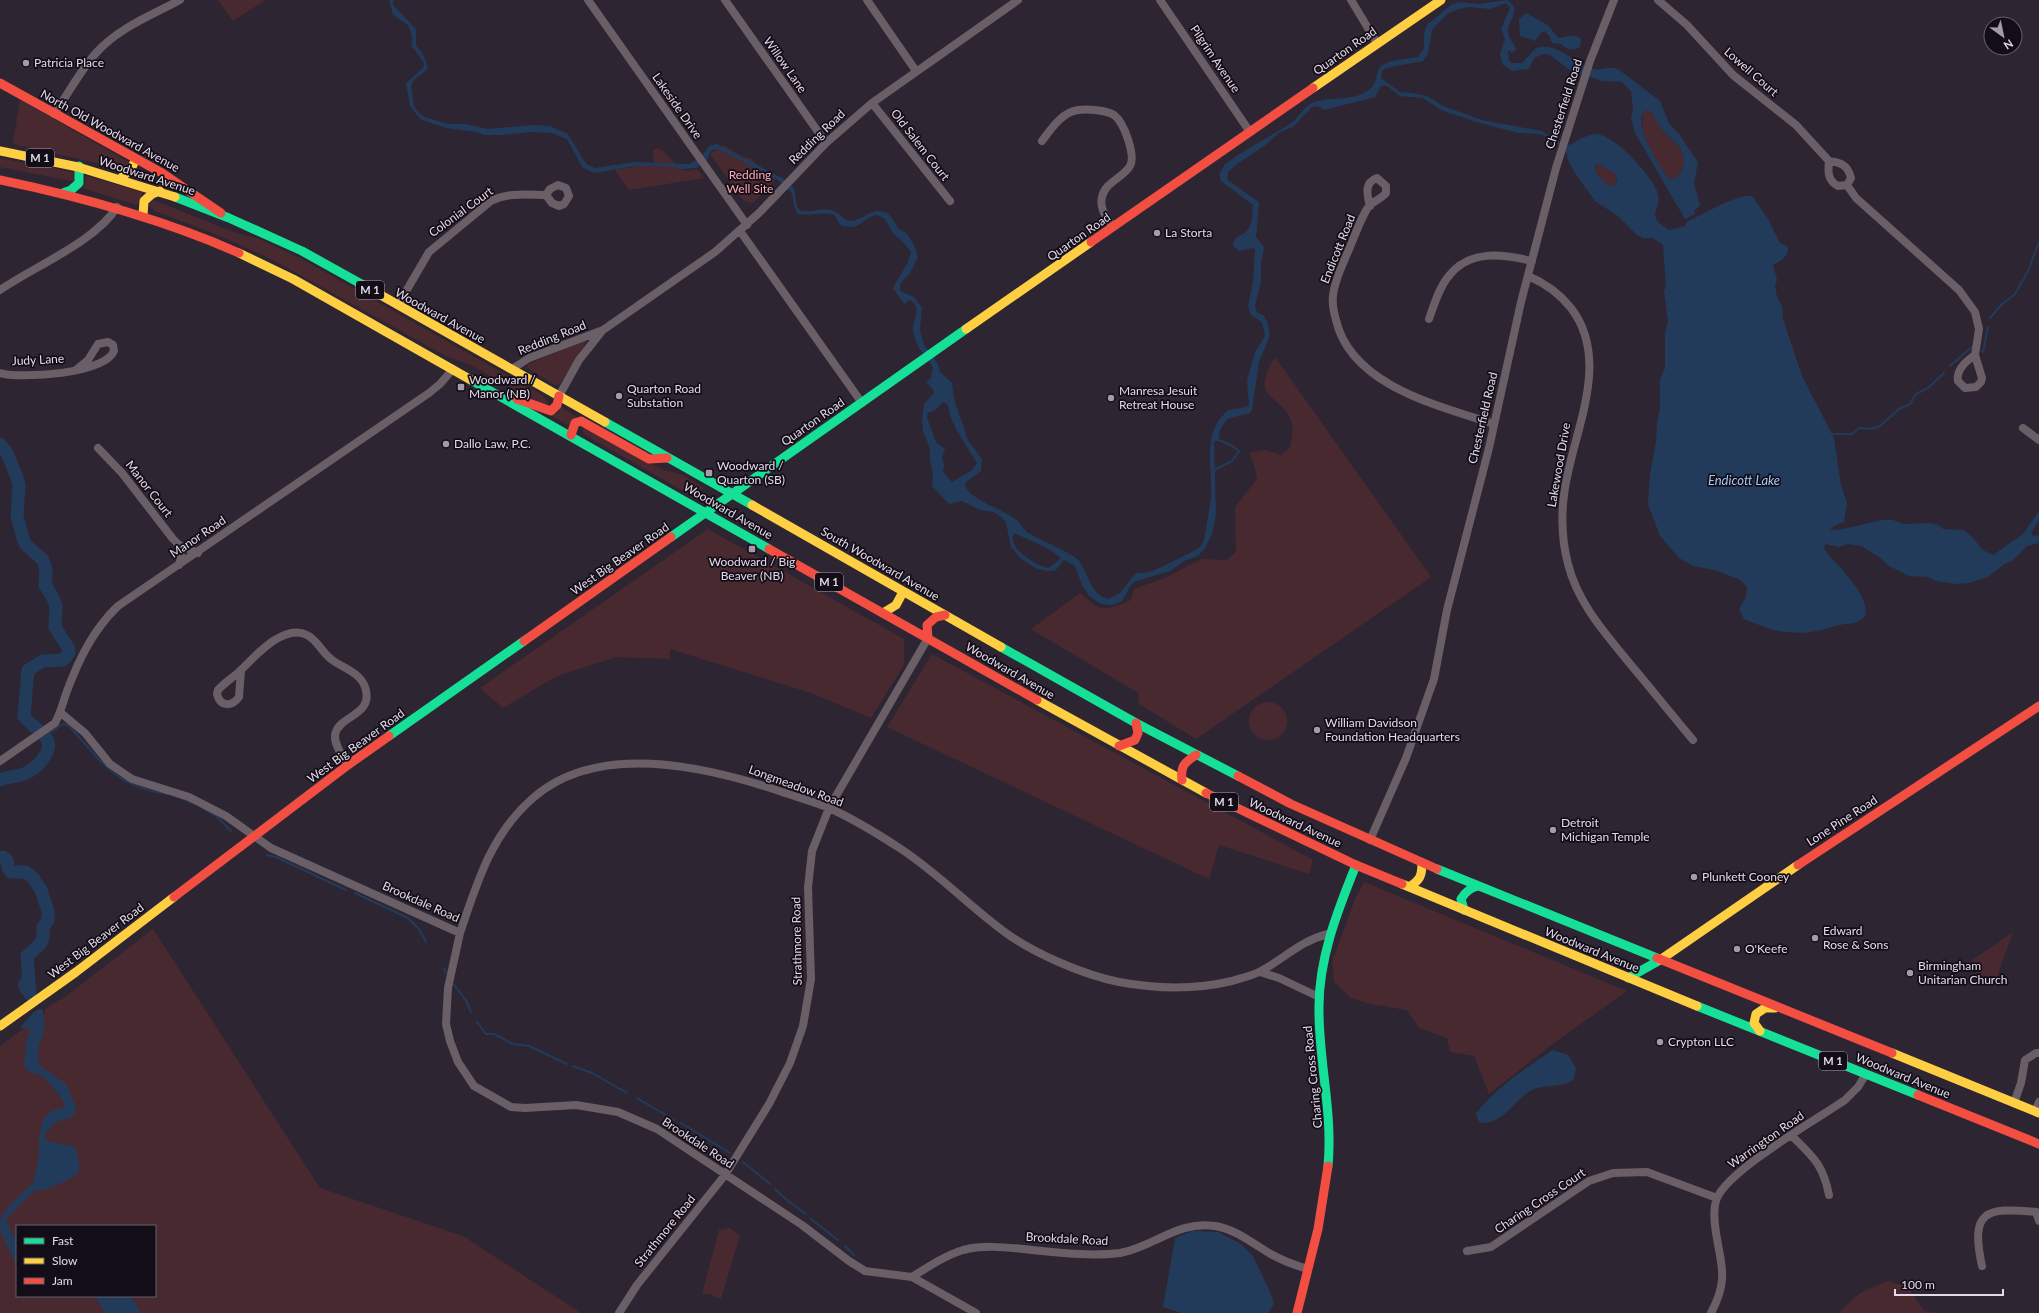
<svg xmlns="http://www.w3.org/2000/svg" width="2039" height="1313" viewBox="0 0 2039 1313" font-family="Lato,sans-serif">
<rect width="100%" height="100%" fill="#2e2532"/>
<!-- green -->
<path fill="#492930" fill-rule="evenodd" d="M218,0H265L233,21Z
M20,100L129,162L127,170L13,144Z
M1646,110C1656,111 1659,126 1665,133C1669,138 1676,142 1680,148C1687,160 1684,178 1669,180C1656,160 1638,136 1643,112Z
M723,145L743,157L750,158L769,176L777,178L754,202L750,203L743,200L710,154Z
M657,148C674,153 673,177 697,169L704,178L629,190L615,170L654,163L653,150Z
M0,158L73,172L76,176L73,181L66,180L0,167Z
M1597,164C1609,163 1620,175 1615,185L1609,186L1599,177L1595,170Z
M86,176L143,192L137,205L82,188L86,181Z
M152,201H156L233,232L257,238L300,258L542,395L547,400L548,403L544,405L536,402L469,364L446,356L273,260L225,238L155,211L149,205Z
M584,341H587L560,384L555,385L527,368L528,364Z
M1275,357L1431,577L1196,739L1139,704L1138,693L1031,629L1080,593C1102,613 1104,611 1131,600L1134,589L1167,577L1201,559L1227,560L1236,552L1235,507L1257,479L1255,467L1249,453L1264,450L1281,455L1290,448C1291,441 1294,431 1292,423C1281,391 1248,403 1275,357Z
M560,406L578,418L570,426L552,416L558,413Z
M584,428L590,429L663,470L681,474L704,488L692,496L585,435L582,430Z
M708,529L904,639V665L871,718L811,693L670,649V659L616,657L557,676L503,708L480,688Z
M932,654L1313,860L1309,874L1219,845L1209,879L887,727Z
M1249 721a19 19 0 1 1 38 0a19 19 0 1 1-38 0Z
M1364,882L1627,991L1554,1043L1489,1094L1474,1056L1450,1052L1447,1038L1419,1028L1407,1010L1370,1004L1351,998L1334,982L1332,962L1355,899Z
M153,929L320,1188L463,1236L581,1313H0V1046L45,1013L44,1010L59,1000H61ZM17,1226H155V1296H17Z
M2013,932L1995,982L1964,966Z
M729,1228L740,1235L721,1299L709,1294H702L719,1230Z
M1888,1281L1908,1287L1924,1311L1938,1313H1838L1860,1293Z"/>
<!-- water -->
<path fill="#223b5b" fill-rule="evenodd" d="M389,0H393V5L416,29V45L424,56L428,69L414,80L411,86L414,106L420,114L427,118L449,124H465L488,129L532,125L550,126L568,134L586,164L595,168L635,162L689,164C698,160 704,154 709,146L717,144L782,178L794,188L797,207L801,211C811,213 821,207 831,210C839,212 845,222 852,221C862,219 868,212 878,211C890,211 893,220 898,228C900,230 903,231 906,233C912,239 916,249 918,257L910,273L900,284V291L914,297L922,308L920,330L924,345L938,364L940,372L952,383L954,399L968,440L982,459L981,471L965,483C964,498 1005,510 1015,519C1021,523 1024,531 1030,534C1040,540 1072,553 1078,560C1089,572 1089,595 1109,599L1120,593L1135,574C1140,572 1145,573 1150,572C1154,571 1196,550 1199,548C1205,542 1206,530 1207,522C1208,514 1210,506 1211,498C1213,470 1202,436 1224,414C1230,406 1241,411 1249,405L1247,380L1255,352L1265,336L1262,322L1251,315L1248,306L1253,282L1255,249L1253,248L1239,251L1232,245L1237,237C1254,230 1251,221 1253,205L1221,181L1219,174L1225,164C1245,149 1269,137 1290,124C1299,118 1302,108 1312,103C1331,95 1355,103 1371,88C1378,82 1375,72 1381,66L1391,61L1418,57L1424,48V33L1427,25L1451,5L1459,2L1478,4L1507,0C1523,9 1508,20 1508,31C1508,38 1514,43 1516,49L1512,53L1509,50L1508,51L1509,60L1511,63H1522L1536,48C1556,41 1574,63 1593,69C1601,71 1609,66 1618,69L1660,101L1669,123L1679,134L1698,162L1694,183L1700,205L1694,211L1695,214L1685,219L1635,133L1631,118L1633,108L1631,91L1622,82L1602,81L1570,70L1550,55L1544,54L1534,58L1529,69L1512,71L1503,65L1500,54L1505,39L1501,29L1510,8L1506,3L1490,9L1470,7L1458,9L1447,14L1432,30L1428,54L1423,61L1386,68L1382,71L1381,78L1400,92L1412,93L1427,96L1443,106L1482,120L1541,131L1566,146C1576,143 1584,135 1595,134C1613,133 1651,175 1657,191C1664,210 1642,214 1669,230L1685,226L1687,222C1699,216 1739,193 1752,196L1768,219L1780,243L1788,247C1789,257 1780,261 1773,265L1777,280L1775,286L1777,297L1782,306L1783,319L1802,376L1834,438L1841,485L1847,503L1844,522L1834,526L1830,530L1843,529L1882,520H1893L1903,524L1929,523L1939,525L1943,529L1964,530L1971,536L1983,550L1993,555L2023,534L2039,511V520L2031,533L2033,536L2039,535V543L2027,546L2013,560L2003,565L1988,577L1969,583L1956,584L1936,581L1928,577L1909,576L1889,566L1879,557L1861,546L1848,544L1839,547L1825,544L1824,548L1828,554C1840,568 1874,600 1864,618L1855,623L1838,625L1823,630L1803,633L1785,632L1773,630L1749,621L1744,619L1739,609L1746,597L1747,588L1745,584L1738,579L1715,570L1693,566L1679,558L1660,536L1648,504L1650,474L1656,442L1657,422L1660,409V379L1665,368V333L1668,321L1664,291L1666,285L1663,245L1653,238H1643L1637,235L1618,216L1595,201L1575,173L1568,160L1565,148L1541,134L1518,133L1477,122L1441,110L1423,98L1400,96L1387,86H1381L1375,97L1324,110L1318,106L1312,107L1293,127L1278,133L1267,144L1237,164L1229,171L1227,177L1229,181L1259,202L1256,237L1264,247L1261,264V282L1255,305L1257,312L1264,316L1267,321L1270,335L1259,362L1252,410L1250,413L1227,419L1220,430L1218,440L1214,442L1216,514L1212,534L1205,548L1198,556L1184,561L1170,571L1136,581L1131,585L1122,601L1112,605L1101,604L1089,596L1082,585L1075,566L1064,560L1056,570L1048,571L1037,569L1021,559L1011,547L1006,522L1000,516L993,512L980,510L962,501L949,504L932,486L933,475L930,459V449L923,431L922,421L924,404L934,393L932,388L926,382L931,378L933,367C925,356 913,343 913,328C913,317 923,309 910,300L904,304L893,288L908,262L911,253C906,244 901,240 894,234C887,226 888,216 875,215C860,220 862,230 842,226C838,223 837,218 834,215C829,211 808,216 798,214L794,206L792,193L778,180L760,173L739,159L716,149L712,150L706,161L696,168L683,169L667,166H635L594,173L582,167L567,139L552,133L530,132L503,135H485L476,132L446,128L420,119L410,106L406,83L423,68L424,63L412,46V36L408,25L393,15ZM1645,110L1652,112C1656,119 1659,127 1665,133C1669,138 1676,142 1680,148C1687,160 1684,179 1669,179C1660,166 1631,124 1645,110ZM1599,164L1615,174L1617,179L1615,185L1609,186C1603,181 1595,175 1595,166ZM943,402L948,405L950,416L957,431L977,463L972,470L952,482L943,472L944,464L942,458L945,449L936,442L927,417L928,413L934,411ZM1014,533L1047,548L1061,558L1049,568C1037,566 1006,548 1014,533Z
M1526,13L1548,25L1558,38C1566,38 1573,32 1581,39L1580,47C1573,51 1567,50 1561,44L1552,43L1549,35L1544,31L1541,33L1535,41L1520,36L1519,19Z
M29,970L34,982V989L28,995L22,994C14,984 20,977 29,970Z
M39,1009H42L44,1016V1034L38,1046L39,1065L66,1084L76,1107L75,1113L72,1117L55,1123L45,1134V1137L49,1141L75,1147L79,1161V1172C76,1178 51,1187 44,1190C41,1191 38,1190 34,1191L7,1218V1223L17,1243V1266L0,1231V1220L4,1212L16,1199L33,1183L39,1156V1136L44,1118L53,1110L63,1108L65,1105C63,1098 47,1079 40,1075C37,1073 33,1074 30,1073L24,1066L26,1044L30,1030L29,1028H20L33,1013Z
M1553,1050L1568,1055L1576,1068L1574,1079C1562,1089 1544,1083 1530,1091C1514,1101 1501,1127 1479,1122L1476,1114C1496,1087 1526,1068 1553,1050Z
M1193,1231L1218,1232L1241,1244L1253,1256L1270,1292L1274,1304L1268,1313H1181L1163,1307L1175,1238Z
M93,1296H131L141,1313H105L96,1298Z"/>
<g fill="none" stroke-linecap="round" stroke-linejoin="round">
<!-- stream -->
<path stroke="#223b5b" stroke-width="2" d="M1990,318L2001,305L2015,294L2028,271L2039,242
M1982,351L1983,352L1988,327
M1950,366L1972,347
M1833,434H1852L1859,428L1871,429L1880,426L1899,409L1910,404L1916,394L1928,388L1944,373
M1214,470L1232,461L1239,451L1231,445L1216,439
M45,736L63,724L68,725C103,762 112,785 167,794
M181,798L192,803
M201,807L216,816L231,831
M267,855L276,857L346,890
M355,893L408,918L419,929L426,942
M444,968L446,973
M454,985L466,1000L471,1012
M477,1022L486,1034H494L513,1044L529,1046L567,1064
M573,1066L592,1073L627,1093
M637,1098L674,1120
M681,1123L730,1153
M743,1162L770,1184
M775,1189L788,1201L806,1214
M811,1219L838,1240
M845,1246L854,1255"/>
<!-- river -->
<path stroke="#223b5b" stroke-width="13" d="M0,444L7,453L17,477L19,486L17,516L23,538L26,545L43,560L46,570L45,585L52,596L56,606L55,627L69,649V653L63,660L43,661L28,670L24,716C30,725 40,729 46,738C55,751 36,769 24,774C17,777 8,776 0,780
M0,858L3,857L7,860L8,868L11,872H26L33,878L41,890L48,911V920L43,927V938L40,944L27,956L30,994"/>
<!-- street -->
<path stroke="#6a5e67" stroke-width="8" d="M588,0L747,225
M725,0L826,143
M867,0L916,71
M1160,0L1250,132
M1351,0L1377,43
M1658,0L1687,25L1733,75L1796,125L1829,161C1828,171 1827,180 1838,186L1847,185
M872,103L950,201
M54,114C68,94 80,71 96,53C118,28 152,15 180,0
M1042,141C1051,129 1062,112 1078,110C1088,109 1106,110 1114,115C1124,122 1136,156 1130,166C1123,178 1105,182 1102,197C1099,209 1107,218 1113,227
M1829,161C1840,162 1848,165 1851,178L1847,185
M1847,185L1856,198L1959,290L1975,312L1979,329L1975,355L1982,378L1981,382L1976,387L1965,388L1958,381C1956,370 1966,361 1975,355
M1370,206C1367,195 1364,182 1377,178L1386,186V193C1381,199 1374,201 1369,206C1360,218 1353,242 1346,256C1341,269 1334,282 1333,296C1332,304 1334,313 1336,320C1351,386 1440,406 1494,424
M740,231L862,403
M1528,276C1545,283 1559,293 1571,308C1613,363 1571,435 1564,495C1561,518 1562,541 1568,564C1578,604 1606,634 1631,665C1652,690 1672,715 1693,740
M0,290C35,266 95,242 117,207
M398,305L429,252L491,201C509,192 527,195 546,195L552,203L559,206L564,204L569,196L566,188L558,185L550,189L546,195
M1429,319C1434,305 1439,288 1448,277C1469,249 1502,254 1532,261
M512,369L529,358L603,330L715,252L759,213L826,143L872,103L1018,0
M0,373C22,379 104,374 114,351L113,345L108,342L98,344L88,360L77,369
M559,396L579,360L602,331
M2023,428L2039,440
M98,448L122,473L173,539L179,545L198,553
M179,565L181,556L179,545
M241,670L239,697C232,707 220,707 217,694L218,690C225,682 234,677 241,670C255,656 284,623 307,635C317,640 322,652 331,659C342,668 360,672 365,687C375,716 338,715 335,735C334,745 343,757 348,765
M61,713L85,733L110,764L132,779L189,797L226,816L271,848L460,933L448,988L446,1024L450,1041L458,1062L474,1086L511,1107L525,1108L576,1105L618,1112L657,1129L802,1225L849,1261L865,1271L912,1277L976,1313
M0,761L55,723C61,712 63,702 67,691C79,659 93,630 118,606L429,393L440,384L453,369
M1370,840L1406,758L1434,679L1447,610L1489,448L1521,302L1556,168L1590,61L1614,0
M460,933C477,883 491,834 533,798C599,740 710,767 785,793C800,798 815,802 829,808C854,819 878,834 901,849C939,874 969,906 1006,933C1035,954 1084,975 1119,982C1157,989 1194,990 1232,981C1241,978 1252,976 1261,971C1285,958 1300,941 1328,934
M1260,972L1279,978L1319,997
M2014,1103L2021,1083L2025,1060L2036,1053H2039
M2035,1111L2039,1102
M1792,1136C1813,1157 1823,1164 1829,1195
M2036,1212L2039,1221
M1467,1251L1491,1247L1589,1181L1613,1173L1647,1172L1717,1198
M1982,1266C1970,1211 1985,1207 2036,1212
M912,1277C928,1267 944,1256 963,1250C983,1245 1003,1247 1023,1249C1055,1252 1089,1257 1120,1253C1153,1247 1179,1220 1215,1226C1235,1229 1252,1243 1269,1253C1281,1260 1294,1265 1308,1269
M619,1313L637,1285L725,1175L769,1104L790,1063L803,1026L811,979L808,887L812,851L829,808L928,638
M1711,1313C1731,1276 1719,1262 1715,1225C1714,1216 1714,1205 1717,1198C1730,1169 1816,1120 1845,1100L1858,1087L1866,1074"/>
<!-- fast -->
<path stroke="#16e098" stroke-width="9" d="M63,193L71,190L79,183V166
M175,197L229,218L302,251L363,285
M471,380L769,549
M605,422L752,505
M732,494L966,329
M671,537L732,494
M1001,647L1136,723L1238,776
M389,736L524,641
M1437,869L1657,958
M1464,910L1461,899C1465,892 1470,888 1478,886
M1628,978L1660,960
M1697,1006L1918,1095
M1328,1166C1333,1113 1319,1063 1319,1011C1318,960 1337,912 1356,865"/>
<!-- slow -->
<path stroke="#ffcf43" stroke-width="9" d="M1313,88L1441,0
M0,151L78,167L175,197
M121,178L131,169L136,159
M143,215L144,201L152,194L160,191
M239,253L293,279L471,380
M363,285L605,422
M966,329L1091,242
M752,505L1001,647
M883,613L896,605L903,592
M1037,700L1206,793
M1402,884L1697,1006
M1409,887C1420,880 1422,876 1422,863
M1660,960L1798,865
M0,1026L76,972L174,897
M1760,1031L1754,1023L1756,1014L1765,1008H1775
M1892,1053L2039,1113"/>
<!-- jam -->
<path stroke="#f24e42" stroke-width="9" d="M0,83L162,173L221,213
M0,180C82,197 162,219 239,253
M1091,242L1313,88
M517,399L551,411L557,405L559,396
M571,435L575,423L581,421L649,459L667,458
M769,549L1037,700
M928,638L927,625L936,617L945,615
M524,641L671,537
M1119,746L1135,740L1138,733L1136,723
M1238,776L1291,804L1437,869
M1182,780C1180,766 1185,762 1196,755
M1206,793L1356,865L1402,884
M1798,865L2039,706
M174,897L348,765L389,736
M1657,958L1892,1053
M1918,1095L2039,1144
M1297,1313L1318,1229L1328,1166"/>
</g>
<!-- markers -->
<g fill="#a49ba9" stroke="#130d17" stroke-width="1.5">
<circle cx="26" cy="63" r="4"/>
<circle cx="1157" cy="233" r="4"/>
<rect x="457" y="383" width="8" height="8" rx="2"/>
<circle cx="619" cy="396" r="4"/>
<circle cx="1111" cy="398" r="4"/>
<circle cx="446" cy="444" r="4"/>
<rect x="705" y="469" width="8" height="8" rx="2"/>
<rect x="748" y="545" width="8" height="8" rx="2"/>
<circle cx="1317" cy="730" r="4"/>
<circle cx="1553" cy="830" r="4"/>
<circle cx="1694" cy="877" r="4"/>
<circle cx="1815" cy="938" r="4"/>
<circle cx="1737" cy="949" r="4"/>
<circle cx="1910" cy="973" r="4"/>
<circle cx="1660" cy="1042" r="4"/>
</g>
<g text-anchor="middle" stroke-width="3.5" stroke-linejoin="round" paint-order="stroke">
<!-- shield labels -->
<g fill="#130d17" stroke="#a59caa" stroke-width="1">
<rect x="26" y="149" width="28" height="18" rx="3"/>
<rect x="356" y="281" width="28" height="18" rx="3"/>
<rect x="815" y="573" width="28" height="18" rx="3"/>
<rect x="1210" y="793" width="28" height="18" rx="3"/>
<rect x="1819" y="1052" width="28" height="18" rx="3"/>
</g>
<g font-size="11" font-weight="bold" fill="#e3dae9">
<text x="40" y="162">M 1</text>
<text x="370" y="294">M 1</text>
<text x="829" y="586">M 1</text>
<text x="1224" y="806">M 1</text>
<text x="1833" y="1065">M 1</text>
</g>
<!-- street labels -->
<g font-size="12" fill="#e3dae9" stroke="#130d17">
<text transform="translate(1345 51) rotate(-35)" y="4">Quarton Road</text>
<text transform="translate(1215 59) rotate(56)" y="4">Pilgrim Avenue</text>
<text transform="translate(785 65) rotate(55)" y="4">Willow Lane</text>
<text transform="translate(1751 72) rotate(41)" y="4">Lowell Court</text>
<text transform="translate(1564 104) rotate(-72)" y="4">Chesterfield Road</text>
<text transform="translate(677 106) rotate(55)" y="4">Lakeside Drive</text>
<text transform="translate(110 131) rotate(29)" y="4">North Old Woodward Avenue</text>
<text transform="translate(817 137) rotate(-44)" y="4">Redding Road</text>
<text transform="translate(920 145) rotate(52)" y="4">Old Salem Court</text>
<text transform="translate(147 176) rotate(18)" y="4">Woodward Avenue</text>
<text transform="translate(461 212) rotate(-36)" y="4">Colonial Court</text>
<text transform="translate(1079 237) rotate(-35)" y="4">Quarton Road</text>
<text transform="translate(1338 249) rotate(-68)" y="4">Endicott Road</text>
<text transform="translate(440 316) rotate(29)" y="4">Woodward Avenue</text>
<text transform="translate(552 338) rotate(-22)" y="4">Redding Road</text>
<text transform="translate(38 360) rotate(-3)" y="4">Judy Lane</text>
<text transform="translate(1483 418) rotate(-77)" y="4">Chesterfield Road</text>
<text transform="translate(813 422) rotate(-35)" y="4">Quarton Road</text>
<text transform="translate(1559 465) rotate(-80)" y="4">Lakewood Drive</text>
<text transform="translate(149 489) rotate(52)" y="4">Manor Court</text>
<text transform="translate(728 511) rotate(30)" y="4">Woodward Avenue</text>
<text transform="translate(198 537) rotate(-34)" y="4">Manor Road</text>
<text transform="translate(620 559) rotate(-35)" y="4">West Big Beaver Road</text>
<text transform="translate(880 564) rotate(30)" y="4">South Woodward Avenue</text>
<text transform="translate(1010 671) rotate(30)" y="4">Woodward Avenue</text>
<text transform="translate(356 746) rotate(-36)" y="4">West Big Beaver Road</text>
<text transform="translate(796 786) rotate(20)" y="4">Longmeadow Road</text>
<text transform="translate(1842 821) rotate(-33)" y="4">Lone Pine Road</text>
<text transform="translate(1295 823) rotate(25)" y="4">Woodward Avenue</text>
<text transform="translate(421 902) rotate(24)" y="4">Brookdale Road</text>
<text transform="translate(96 941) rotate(-37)" y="4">West Big Beaver Road</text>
<text transform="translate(797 941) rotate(-91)" y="4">Strathmore Road</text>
<text transform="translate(1592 950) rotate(22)" y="4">Woodward Avenue</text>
<text transform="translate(1903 1076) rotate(22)" y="4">Woodward Avenue</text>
<text transform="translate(1313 1077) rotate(-96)" y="4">Charing Cross Road</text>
<text transform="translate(1766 1140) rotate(-35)" y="4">Warrington Road</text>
<text transform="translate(698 1143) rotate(33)" y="4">Brookdale Road</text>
<text transform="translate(1540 1201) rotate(-34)" y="4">Charing Cross Court</text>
<text transform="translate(665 1231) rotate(-51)" y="4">Strathmore Road</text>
<text transform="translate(1067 1239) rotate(3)" y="4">Brookdale Road</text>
</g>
<!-- poi labels -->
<g font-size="12" fill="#e3dae9" stroke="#130d17" text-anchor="start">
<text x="34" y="67">Patricia Place</text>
<text x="1165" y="237">La Storta</text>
<text x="469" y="384">Woodward /<tspan x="469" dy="14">Manor (NB)</tspan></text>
<text x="627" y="393">Quarton Road<tspan x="627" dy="14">Substation</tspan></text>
<text x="1119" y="395">Manresa Jesuit<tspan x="1119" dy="14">Retreat House</tspan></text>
<text x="454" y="448">Dallo Law, P.C.</text>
<text x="717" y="470">Woodward /<tspan x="717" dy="14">Quarton (SB)</tspan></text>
<text x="752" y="566" text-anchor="middle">Woodward / Big<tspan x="752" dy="14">Beaver (NB)</tspan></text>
<text x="1325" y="727">William Davidson<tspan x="1325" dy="14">Foundation Headquarters</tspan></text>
<text x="1561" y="827">Detroit<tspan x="1561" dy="14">Michigan Temple</tspan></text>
<text x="1702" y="881">Plunkett Cooney</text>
<text x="1823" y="935">Edward<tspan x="1823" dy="14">Rose &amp; Sons</tspan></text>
<text x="1745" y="953">O'Keefe</text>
<text x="1918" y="970">Birmingham<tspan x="1918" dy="14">Unitarian Church</tspan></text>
<text x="1668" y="1046">Crypton LLC</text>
</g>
<!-- park labels -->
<g font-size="12" fill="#ffabb7" stroke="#130d17">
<text x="750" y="179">Redding<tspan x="750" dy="14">Well Site</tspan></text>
</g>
<!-- water labels -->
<g font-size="13" font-style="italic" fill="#a1c6f6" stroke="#130d17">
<text x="1744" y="485">Endicott Lake</text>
</g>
</g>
<!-- legend -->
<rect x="16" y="1225" width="140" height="72" fill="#130d17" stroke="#665f6b"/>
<rect x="24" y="1238" width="20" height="6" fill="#16e098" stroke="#665f6b"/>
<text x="52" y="1245" font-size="12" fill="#e3dae9">Fast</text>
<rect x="24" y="1258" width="20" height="6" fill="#ffcf43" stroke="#665f6b"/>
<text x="52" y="1265" font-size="12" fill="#e3dae9">Slow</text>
<rect x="24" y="1278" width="20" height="6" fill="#f24e42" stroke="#665f6b"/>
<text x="52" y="1285" font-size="12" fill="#e3dae9">Jam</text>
<!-- north arrow -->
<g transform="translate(2003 36) rotate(147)"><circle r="19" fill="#130d17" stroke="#665f6b"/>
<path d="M0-3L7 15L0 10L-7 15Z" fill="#a49ba9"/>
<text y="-6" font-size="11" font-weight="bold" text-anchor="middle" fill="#e3dae9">N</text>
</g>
<!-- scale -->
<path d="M1895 1289v6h108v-6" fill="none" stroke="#e3dae9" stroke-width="2"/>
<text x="1901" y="1289" font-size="12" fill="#e3dae9" stroke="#130d17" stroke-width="3" paint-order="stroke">100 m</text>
</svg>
